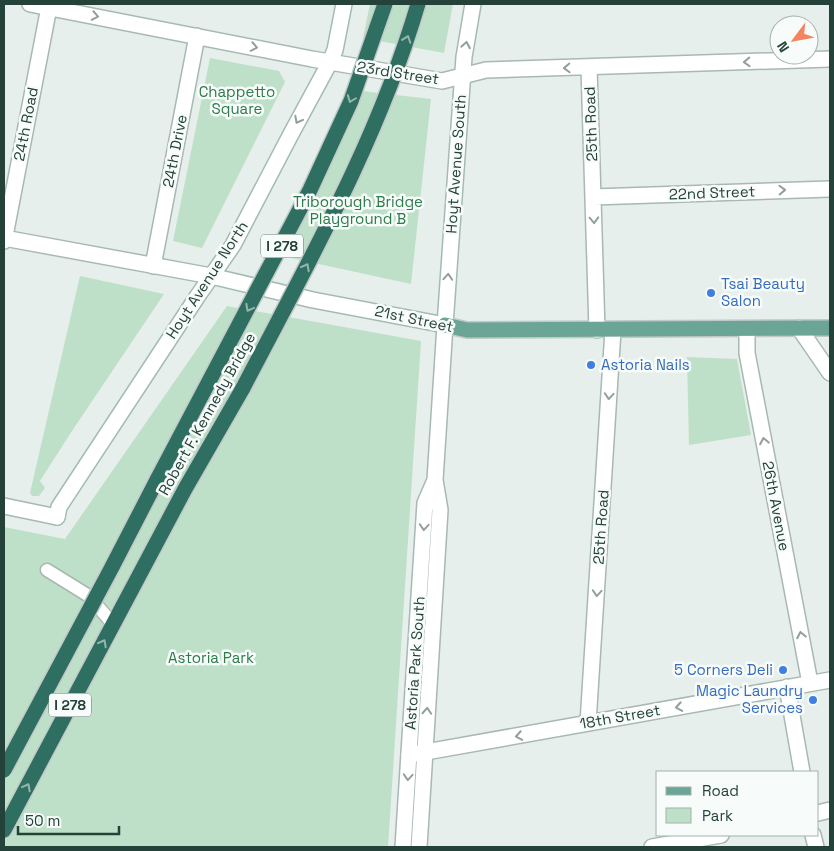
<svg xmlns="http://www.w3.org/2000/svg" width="834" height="851" viewBox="0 0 834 851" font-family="'Space Grotesk',sans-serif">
<rect width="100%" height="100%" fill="#e6efeb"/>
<!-- green -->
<path fill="#bfe0c8" d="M370,4H453L444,53L363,38Z
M210,58L279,71L285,82L202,248L173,241Z
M353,90L431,99L411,284L268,253Z
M80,276L164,294L70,434L40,481L45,488L39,496H32L30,493Z
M227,306L421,341L388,847H4V527L65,539Z
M687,357L737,359L751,435L689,445Z"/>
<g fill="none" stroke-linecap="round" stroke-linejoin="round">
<!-- pedestrian casing -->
<g stroke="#a8b8b2" stroke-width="15">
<path id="pedestrian" d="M47,570L89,596L112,623"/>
</g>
<!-- minor casing -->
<g stroke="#a8b8b2" stroke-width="18">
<path id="minor" d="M30,4L312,59L442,81L486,70L830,59
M589,67L597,330
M593,197L830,189
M4,241L49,7
M153,266L197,36
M799,328L830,373
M747,329V353L810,683
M4,506L57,517
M787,687L802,772
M588,723L613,330
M409,755L830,680
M818,813L830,810
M813,835L816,847
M652,847L721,835"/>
</g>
<!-- tertiary casing -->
<g stroke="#a8b8b2" stroke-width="18">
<path id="tertiary" d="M4,238L211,276
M403,847L425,503L435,480
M419,847L440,510L435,480L445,325"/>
</g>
<!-- secondary casing -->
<g stroke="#a4bbb3" stroke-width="18">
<path id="secondary" d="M211,276L313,300L445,325L464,57L473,4
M57,517L59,507L197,297L233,245L291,134L330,62L335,50L344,4"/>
</g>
<!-- primary casing -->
<g stroke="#c2cac8" stroke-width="18">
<path id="primary" d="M445,325L467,330L830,328"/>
</g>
<!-- motorway casing -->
<g stroke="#c2cac8" stroke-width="18">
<path id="motorway" d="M112,567L158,478
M4,830L185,489L243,388"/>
</g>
<!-- pedestrian -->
<use href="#pedestrian" stroke="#fff" stroke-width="12"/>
<!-- minor -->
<use href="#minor" stroke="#fff" stroke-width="15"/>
<!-- tertiary -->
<use href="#tertiary" stroke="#fff" stroke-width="15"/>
<!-- secondary -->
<use href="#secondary" stroke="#fff" stroke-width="15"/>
<!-- primary -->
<use href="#primary" stroke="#6aa596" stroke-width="15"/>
<!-- motorway -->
<use href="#motorway" stroke="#2f6f62" stroke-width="15"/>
<!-- motorway-bridge casing -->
<g stroke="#c2cac8" stroke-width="18" stroke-linecap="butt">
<path id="motorway-bridge" d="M243,388C308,263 378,140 418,4
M158,478L310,190L351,101L385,4
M4,770L112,567"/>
</g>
<!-- motorway-bridge -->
<use href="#motorway-bridge" stroke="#2f6f62" stroke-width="15"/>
</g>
<!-- one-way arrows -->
<defs><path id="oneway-chevron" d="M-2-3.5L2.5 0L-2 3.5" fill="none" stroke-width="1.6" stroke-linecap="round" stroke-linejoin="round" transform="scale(1.25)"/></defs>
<g stroke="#92a09c">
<use href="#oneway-chevron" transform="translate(95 16) rotate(11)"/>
<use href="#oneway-chevron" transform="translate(466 45) rotate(-80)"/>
<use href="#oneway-chevron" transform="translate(254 47) rotate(11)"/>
<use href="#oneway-chevron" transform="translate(747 62) rotate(178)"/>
<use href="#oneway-chevron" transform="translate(567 68) rotate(178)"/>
<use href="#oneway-chevron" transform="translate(298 120) rotate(118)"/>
<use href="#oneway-chevron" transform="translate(782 190) rotate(-2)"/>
<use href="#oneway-chevron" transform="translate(594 220) rotate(88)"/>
<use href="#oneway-chevron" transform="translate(448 277) rotate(-86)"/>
<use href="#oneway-chevron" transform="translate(609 396) rotate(94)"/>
<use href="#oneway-chevron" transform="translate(764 441) rotate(-101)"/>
<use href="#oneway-chevron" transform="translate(424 527) rotate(94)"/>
<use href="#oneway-chevron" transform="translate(597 593) rotate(94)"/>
<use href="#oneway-chevron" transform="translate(801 635) rotate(-101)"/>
<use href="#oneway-chevron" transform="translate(679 707) rotate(170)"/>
<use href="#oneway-chevron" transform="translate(427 711) rotate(-87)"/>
<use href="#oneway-chevron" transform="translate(519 736) rotate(170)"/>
<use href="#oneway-chevron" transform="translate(408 777) rotate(94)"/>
</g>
<g stroke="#93b5ae">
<use href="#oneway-chevron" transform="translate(407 39) rotate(-71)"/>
<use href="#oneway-chevron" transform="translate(351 99) rotate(111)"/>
<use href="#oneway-chevron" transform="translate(306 267) rotate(-62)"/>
<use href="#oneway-chevron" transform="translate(249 308) rotate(118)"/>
<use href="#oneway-chevron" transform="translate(103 643) rotate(-62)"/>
<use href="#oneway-chevron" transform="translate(27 787) rotate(-62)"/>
</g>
<!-- markers -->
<g fill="#3f7fe0" stroke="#f7fbf9" stroke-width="2">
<circle cx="711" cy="293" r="5"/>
<circle cx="591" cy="365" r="5"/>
<circle cx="783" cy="670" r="5"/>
<circle cx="813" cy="700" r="5"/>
</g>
<g text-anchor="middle" stroke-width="5" stroke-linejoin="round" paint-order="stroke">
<!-- shield labels -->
<g fill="#f7fbf9" stroke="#637a73" stroke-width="1">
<rect x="261" y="234.5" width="42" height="23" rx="4"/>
<rect x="49" y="693.5" width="42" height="23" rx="4"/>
</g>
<g font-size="14" font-weight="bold" fill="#24423a">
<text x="282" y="251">I 278</text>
<text x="70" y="710">I 278</text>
</g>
<!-- street labels -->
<g font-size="15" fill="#24423a" stroke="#f7fbf9">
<text transform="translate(398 73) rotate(9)" y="5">23rd Street</text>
<text transform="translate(26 124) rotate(-79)" y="5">24th Road</text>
<text transform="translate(591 124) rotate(-92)" y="5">25th Road</text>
<text transform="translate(175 151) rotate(-79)" y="5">24th Drive</text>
<text transform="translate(456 164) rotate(-86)" y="5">Hoyt Avenue South</text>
<text transform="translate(712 193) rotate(-2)" y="5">22nd Street</text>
<text transform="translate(207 280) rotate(-57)" y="5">Hoyt Avenue North</text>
<text transform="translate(414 319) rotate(12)" y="5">21st Street</text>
<text transform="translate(207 414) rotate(-61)" y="5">Robert F. Kennedy Bridge</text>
<text transform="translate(776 506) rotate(79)" y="5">26th Avenue</text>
<text transform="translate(601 527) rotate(-86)" y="5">25th Road</text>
<text transform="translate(415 663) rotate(-86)" y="5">Astoria Park South</text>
<text transform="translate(620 717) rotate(-10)" y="5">18th Street</text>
</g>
<!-- park labels -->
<g font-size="15" fill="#2d7a4b" stroke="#f7fbf9">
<text x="237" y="97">Chappetto<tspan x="237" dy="17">Square</tspan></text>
<text x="358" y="207">Triborough Bridge<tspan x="358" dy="17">Playground B</tspan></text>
<text x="211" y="663">Astoria Park</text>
</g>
<!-- shop labels -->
<g font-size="15" fill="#366cbe" stroke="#f7fbf9" text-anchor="start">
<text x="721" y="289">Tsai Beauty<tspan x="721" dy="17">Salon</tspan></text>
<text x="601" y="370">Astoria Nails</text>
<text x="773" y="675" text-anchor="end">5 Corners Deli</text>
<text x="803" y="696" text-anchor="end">Magic Laundry<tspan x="803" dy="17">Services</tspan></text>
</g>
</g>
<!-- border -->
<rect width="834" height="851" fill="none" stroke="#24423a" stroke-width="10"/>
<!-- legend -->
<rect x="656" y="771" width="162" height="65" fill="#f7fbf9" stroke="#a3b1ad"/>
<rect x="666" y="787" width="25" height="8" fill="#6aa596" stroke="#a3b1ad"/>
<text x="702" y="796" font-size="15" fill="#24423a">Road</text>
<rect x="666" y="808" width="25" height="15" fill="#bfe0c8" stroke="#a3b1ad"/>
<text x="702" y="821" font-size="15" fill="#24423a">Park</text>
<!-- north arrow -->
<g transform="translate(794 40) rotate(238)"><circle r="24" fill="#f7fbf9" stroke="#a3b1ad"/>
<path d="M0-4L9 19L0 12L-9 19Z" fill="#f4845f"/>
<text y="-8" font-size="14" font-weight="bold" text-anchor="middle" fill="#24423a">N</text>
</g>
<!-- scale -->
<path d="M18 826v8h101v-8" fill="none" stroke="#24423a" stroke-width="2.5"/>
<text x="25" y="826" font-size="15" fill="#24423a" stroke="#f7fbf9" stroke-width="4" paint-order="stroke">50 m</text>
</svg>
